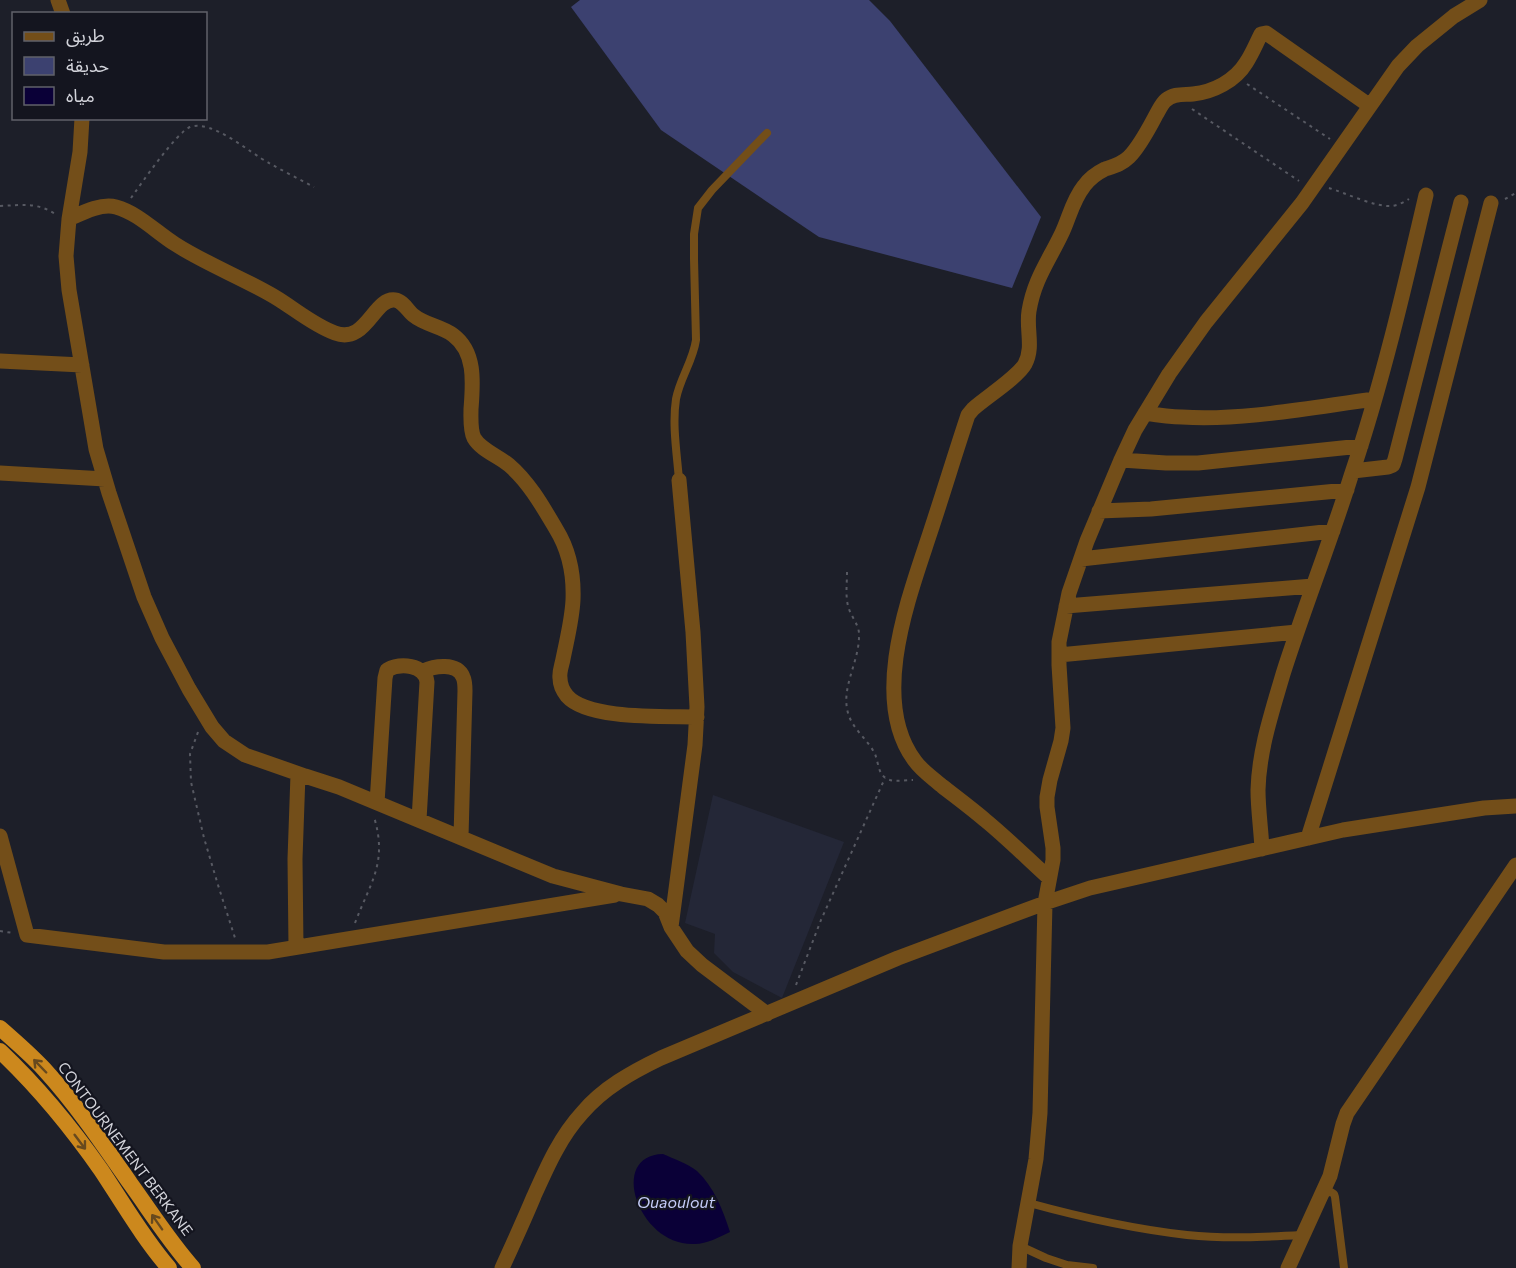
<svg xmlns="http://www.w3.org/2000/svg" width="1516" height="1268" viewBox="0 0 1516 1268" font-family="Commissioner,'Noto Sans Arabic',sans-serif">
<rect width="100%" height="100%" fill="#1d1f29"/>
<!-- built -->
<path fill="#242737" d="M713,795L844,842L782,998L733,972L714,953L715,934L685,923Z"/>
<!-- green -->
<path fill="#3c4170" d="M580,0H869L890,21L1041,217L1012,288L819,237L661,130L571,7Z"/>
<!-- water -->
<path fill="#0a0037" d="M663,1154C674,1159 687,1163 697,1171C714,1187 723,1210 730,1232C719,1237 707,1244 695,1244C639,1247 607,1155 663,1154Z"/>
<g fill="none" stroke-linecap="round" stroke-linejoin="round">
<!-- path -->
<path stroke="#575962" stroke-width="2" stroke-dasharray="3 4.5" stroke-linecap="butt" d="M1247,84L1330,139
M1192,109L1299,181
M1329,188C1345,193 1375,207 1391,206C1397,206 1404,202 1409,199
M131,198C141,184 176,133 190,127C212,119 250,153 269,163C283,171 299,179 314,187
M1505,199L1516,193
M0,206C21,205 37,202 55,214
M847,572C847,585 845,598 849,609C852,618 859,625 859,634C860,662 839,689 849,716C854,730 868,740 875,754C877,759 878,766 880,771C886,785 902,780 913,780
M198,732L190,754L191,782L204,838L218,885L235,938
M355,923C370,883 388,863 374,817
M0,931L13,933
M796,985L821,920L885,778"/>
<!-- service -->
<path stroke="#734e19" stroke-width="8" d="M679,480C677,454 672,425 676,399C680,378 693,361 696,340L694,259V234L698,208L712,190L767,133
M1322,1193L1331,1192L1334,1194L1335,1197L1344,1268
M1029,1203C1080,1217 1134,1229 1187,1235C1226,1239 1264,1237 1303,1235
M1020,1246L1046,1258L1067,1265L1093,1268"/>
<!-- minor -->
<path stroke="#734e19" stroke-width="15" d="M58,0L63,14
M82,118L80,152L69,219L66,256L69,290L96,449L109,493L144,597L162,638L189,689L212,727L224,741L245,755L305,776L339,787L553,876L621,894L648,899L658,905L665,912L671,927L687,951L702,965L767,1014
M69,219C82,213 101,203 116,207C138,213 156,232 175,244C206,264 243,278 275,297C295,309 313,325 335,333C366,345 374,297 395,300C403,301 408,311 413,315C425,325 441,326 453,335C476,352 473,383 471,409C471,417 470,430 474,438C481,450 498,456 509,465C529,482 543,507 556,529C569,550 574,575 573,600C572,620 567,639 563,659C562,665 559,672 560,678C560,685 563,691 567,696C588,720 665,716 697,717
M0,361L82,365
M1145,413C1157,415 1170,417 1182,417C1243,421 1314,407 1375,399
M1121,460L1166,463H1198L1361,446
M1353,471L1388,467L1393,465L1395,459L1461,202
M0,473L105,479
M1099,511L1151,509L1347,490
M1081,559L1333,531
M1066,606L1313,586
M1059,655L1297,632
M423,671C434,666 457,662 463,677C465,681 465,687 465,691L461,837
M377,803L385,678L387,670C400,663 425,664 427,682L419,820
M0,836L27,935L164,952H268L615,895
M1308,838L1418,487L1491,203
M1262,849C1261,829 1258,809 1258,790C1259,750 1272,712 1283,674C1304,608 1330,543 1351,476C1382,384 1404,290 1426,195
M1049,878C1028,859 1007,838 985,820C971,808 956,797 942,786C933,778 922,771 915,761C869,700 909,597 930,533C943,494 955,454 968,415L973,409C985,398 1018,377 1025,364C1034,347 1026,329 1029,311C1034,280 1048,262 1061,235C1069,219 1072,201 1084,186C1089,179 1097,173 1105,169C1114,166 1122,164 1129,157C1140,146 1149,128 1156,115C1159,110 1162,103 1166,100C1174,93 1184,95 1193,94C1213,92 1235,81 1246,63C1252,54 1256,44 1261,34L1266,33L1370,106
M671,927L695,745L697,707L693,632L679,480
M296,947L295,859L298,774
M502,1268C513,1244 524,1220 534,1196C547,1167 560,1137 582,1113C603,1088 632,1072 661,1058L898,958L1045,903L1090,888L1343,830L1484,808L1516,806
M1019,1268L1020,1246L1036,1159L1040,1113L1045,903L1053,860V848L1047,807V797L1050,780L1061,741L1063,728L1059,665V642L1069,593L1087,541L1121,460L1135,430L1169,374L1206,322L1302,203L1398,66L1417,46L1454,16L1480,0
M1288,1268L1330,1176L1343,1124L1347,1113L1516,865"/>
<!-- trunk -->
<path stroke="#cc881d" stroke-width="16" d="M0,1028C15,1041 30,1054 44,1069C76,1104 103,1144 130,1183C151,1212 169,1241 193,1268
M0,1051C38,1087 71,1127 101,1170C123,1203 143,1238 169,1268"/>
</g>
<!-- one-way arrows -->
<defs><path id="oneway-shaft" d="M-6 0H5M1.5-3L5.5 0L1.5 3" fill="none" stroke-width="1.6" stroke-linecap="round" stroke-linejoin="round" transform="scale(1.5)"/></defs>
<g stroke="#67491e">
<use href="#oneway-shaft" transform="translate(40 1066) rotate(-134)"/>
<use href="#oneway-shaft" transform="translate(80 1142) rotate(53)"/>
<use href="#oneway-shaft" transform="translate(157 1222) rotate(-125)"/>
</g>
<g text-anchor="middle" stroke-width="4.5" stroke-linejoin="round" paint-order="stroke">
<!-- street labels -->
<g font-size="15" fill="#d2d3da" stroke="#14151f">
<text transform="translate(125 1149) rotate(53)" y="5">CONTOURNEMENT BERKANE</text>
</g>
<!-- water labels -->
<g font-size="16" font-style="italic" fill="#c5ccf8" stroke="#14151f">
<text x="676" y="1208">Ouaoulout</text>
</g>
</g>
<!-- legend -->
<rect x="12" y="12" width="195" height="108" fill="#14151f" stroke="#60616a" stroke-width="1.5"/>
<rect x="24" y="32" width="30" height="9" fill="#734e19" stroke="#60616a" stroke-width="1.5"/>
<text x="66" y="42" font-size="18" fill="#d2d3da">طريق</text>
<rect x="24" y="57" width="30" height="18" fill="#3c4170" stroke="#60616a" stroke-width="1.5"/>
<text x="66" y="72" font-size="18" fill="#d2d3da">حديقة</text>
<rect x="24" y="87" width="30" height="18" fill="#0a0037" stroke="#60616a" stroke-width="1.5"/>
<text x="66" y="102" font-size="18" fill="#d2d3da">مياه</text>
</svg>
